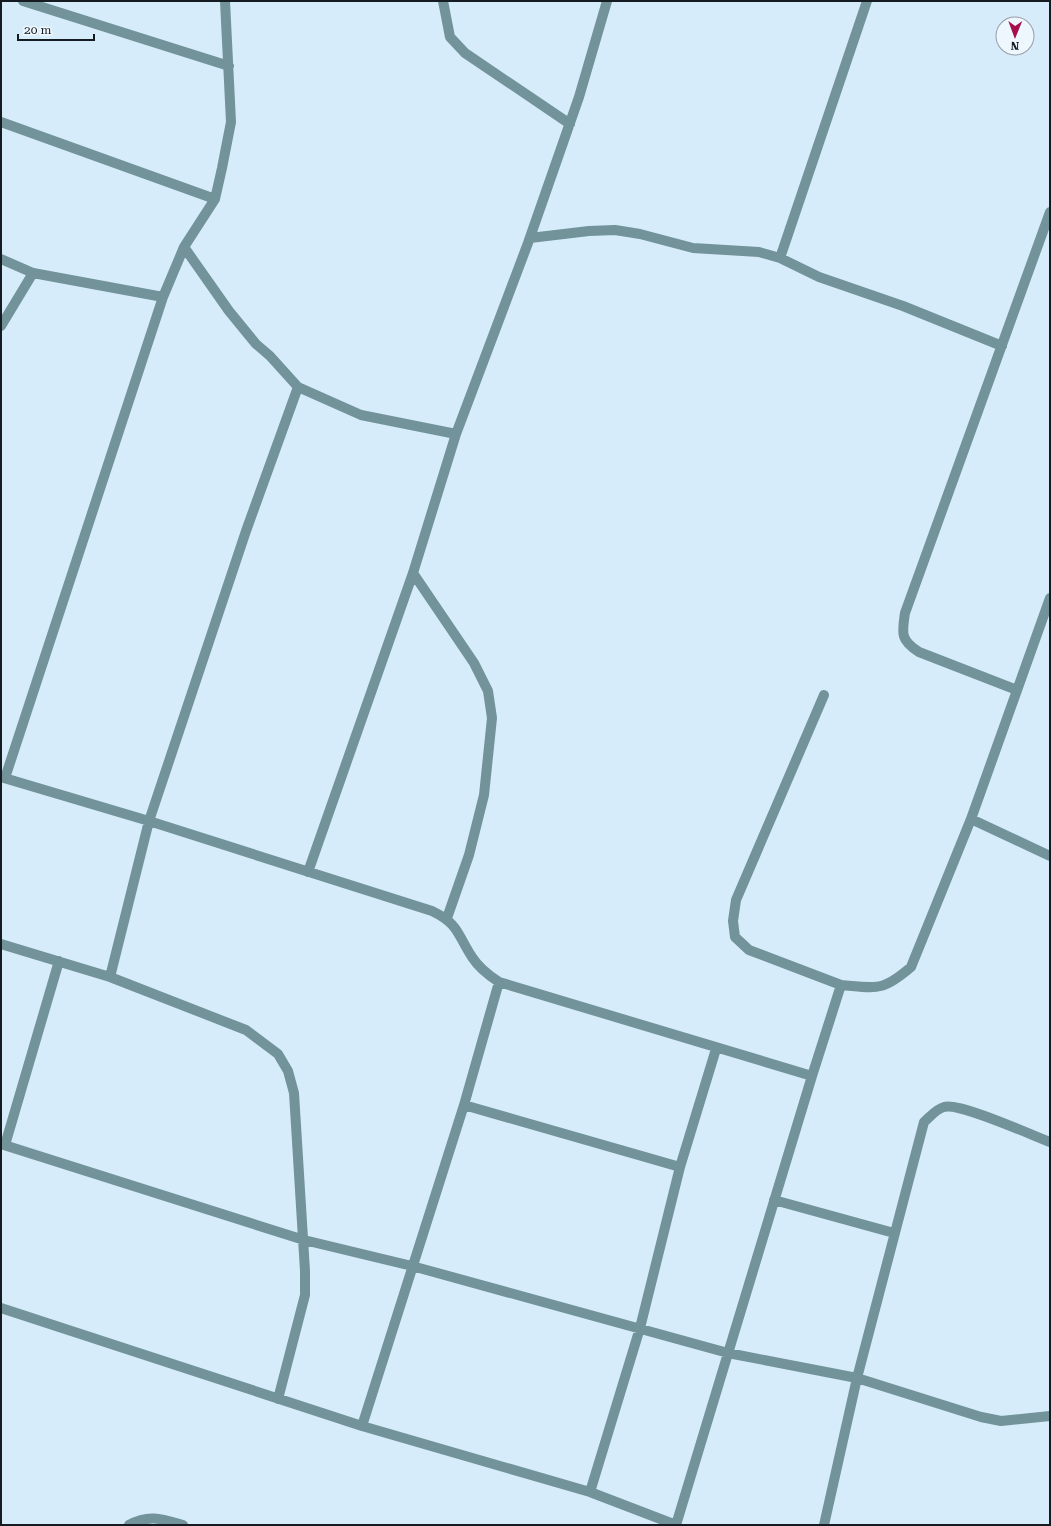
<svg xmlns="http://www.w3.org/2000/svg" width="1051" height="1526" viewBox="0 0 1051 1526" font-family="'Roboto Serif',serif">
<rect width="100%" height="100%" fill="#d6ecfb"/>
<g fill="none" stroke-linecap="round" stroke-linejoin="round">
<!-- street -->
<path stroke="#719399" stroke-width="10" d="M23,1L229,66
M443,1L450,37L465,53L570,124
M1,122L215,199
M530,238L589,231L615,230L640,234L693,248L759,252L780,258L819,277L903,306L1002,346
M184,247L229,311L256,344L270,356L298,387L361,415L456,434
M780,258L867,1
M1,259L33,273L163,297
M1,326L33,273
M413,573L474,663L488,691L492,718L484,795L469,855L447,918
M1017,690L919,652C900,640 902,633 905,613L1050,212
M824,695L736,900L733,921L735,937L749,950L841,985
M1,777L149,821L432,911C459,924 457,934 472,957C479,968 488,975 499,982L812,1076
M5,778L163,297L184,247L215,199L222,168L231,122L225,1
M971,819L1050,856
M308,872L413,573L456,434L528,243L579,97L607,1
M1,944L110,977L246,1030L278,1054L288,1071L294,1093L305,1271V1295L278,1399
M110,977L149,821L246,531L298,387
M464,1105L680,1167
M1,1144L304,1240L412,1266L728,1353L857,1378L981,1417L1001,1421L1050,1416
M5,1145L59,961
M774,1200L894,1233
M1,1308L362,1426L590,1492L676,1525
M362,1426L464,1105L499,982
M590,1492L640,1328L680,1167L716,1049
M129,1525C149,1514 162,1519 183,1525
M676,1525L812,1076L841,985C877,988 882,992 911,967L971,819L1050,598
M824,1525L857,1378L924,1122C930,1117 936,1109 944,1107C959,1102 1031,1135 1050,1142"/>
</g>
<!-- border -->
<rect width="1051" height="1526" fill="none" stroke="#141c21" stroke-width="4"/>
<!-- north arrow -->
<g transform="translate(1015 36) rotate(181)"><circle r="19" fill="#eef7fd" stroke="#979fa5"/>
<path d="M0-3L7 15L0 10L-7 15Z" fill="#a50f4a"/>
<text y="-6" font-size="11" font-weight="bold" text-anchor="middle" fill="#141c21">N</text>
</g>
<!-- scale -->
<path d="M18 34v6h76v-6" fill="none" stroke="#141c21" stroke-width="2"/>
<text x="24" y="34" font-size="12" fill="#141c21" stroke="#eef7fd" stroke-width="3" paint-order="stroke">20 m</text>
</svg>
